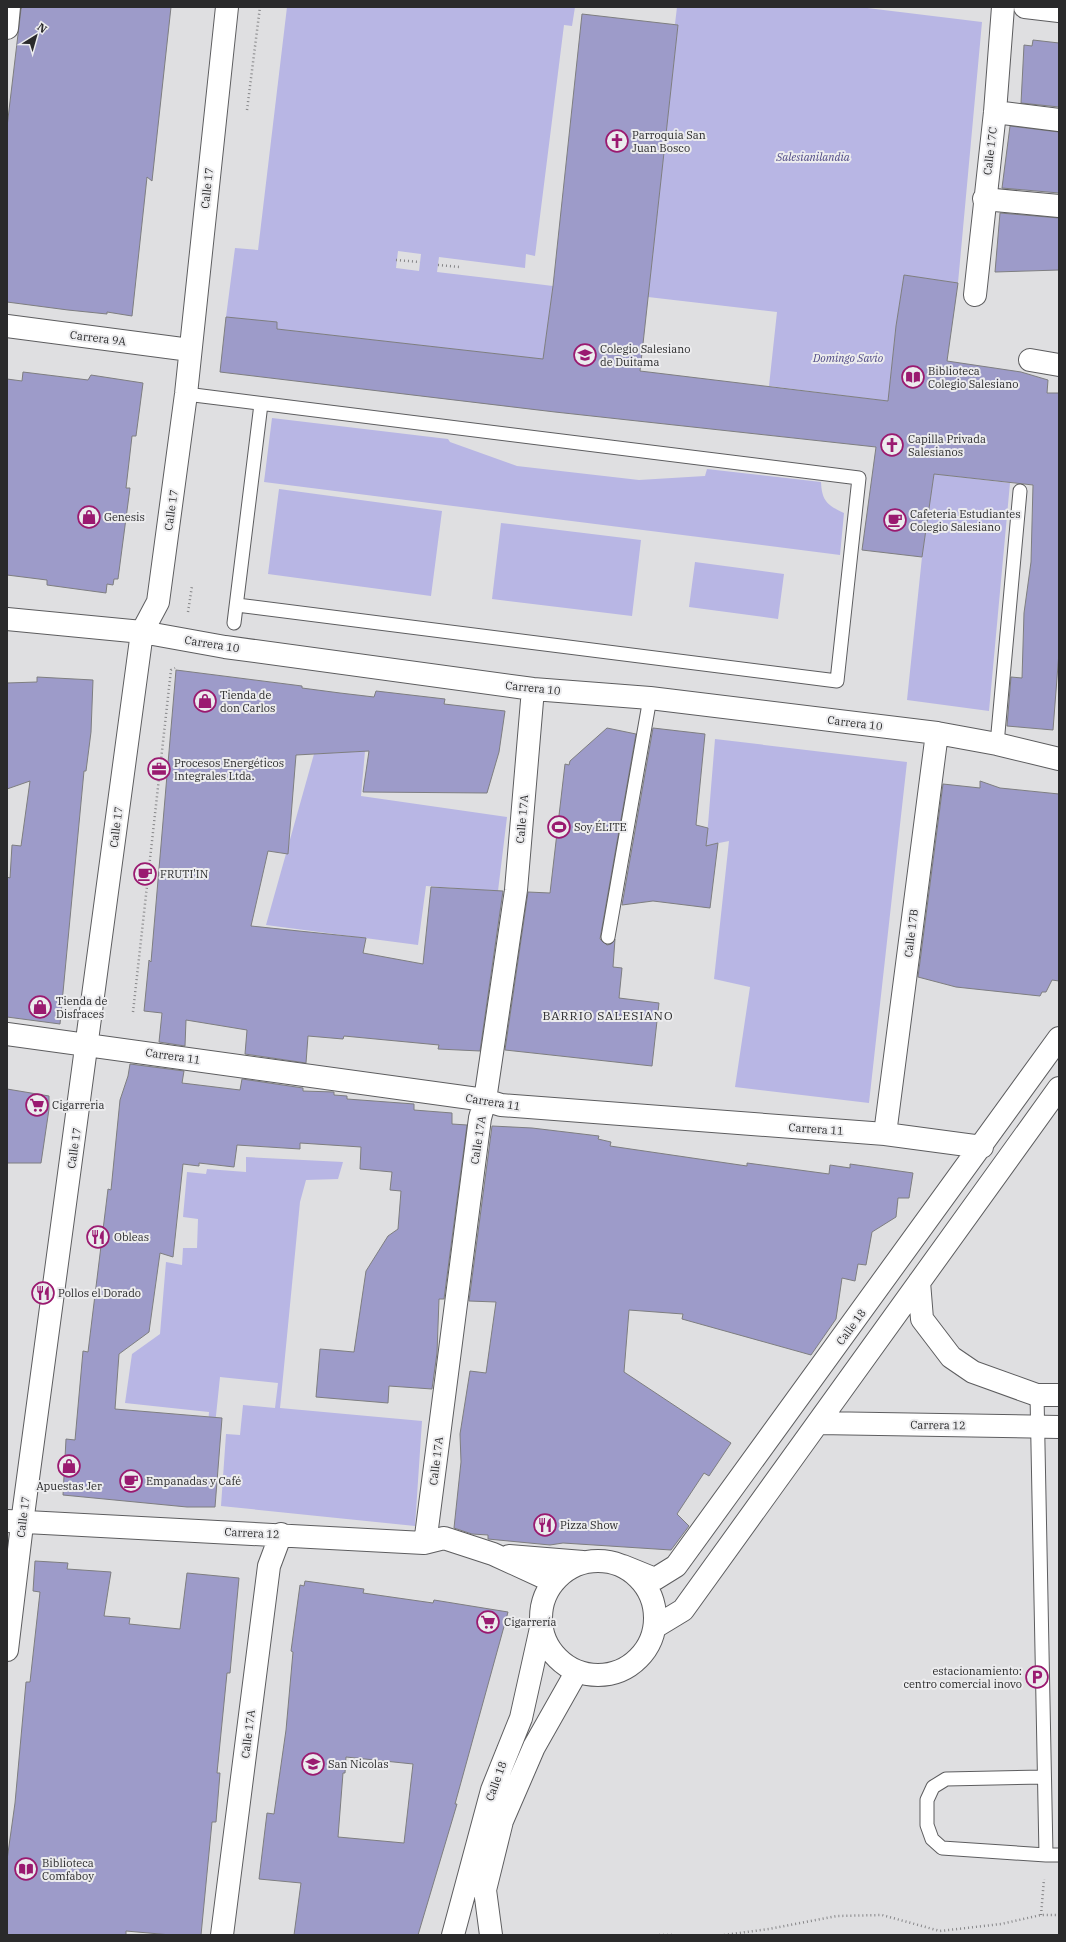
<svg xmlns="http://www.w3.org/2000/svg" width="1066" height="1942" viewBox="0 0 1066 1942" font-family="'IBM Plex Serif',serif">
<rect width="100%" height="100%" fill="#dfdfe1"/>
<!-- green -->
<path fill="#b8b6e4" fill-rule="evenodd" d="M287,7H575L572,26L564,25L535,256L526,254L525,268L439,257L437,272L553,286L543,359L277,329L226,317L235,248L258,250ZM398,251L421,254L419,271L396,268Z
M677,7H859L982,22L958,283L904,275L896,326L888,401L769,386L777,312L648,297L678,25L675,24Z
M272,418L448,439L450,442L517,466L639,480L705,476L707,469L821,482C822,501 827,505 844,513L840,555L264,482Z
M934,474L1010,483L989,711L907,700L922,557Z
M279,489L442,511L431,596L268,574Z
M501,523L641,540L632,616L492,599Z
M695,562L784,574L778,619L689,607Z
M715,739L907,762L869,1103L735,1087L750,987L714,979L729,841L714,844L706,849Z
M365,751L361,796L507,817L498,891L426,886L418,945L266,925L314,754Z
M246,1157L343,1162L338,1179L306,1180L300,1202L280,1408L422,1421L415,1526L221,1506L226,1434L240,1435L243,1405L275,1408L278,1383L220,1377L215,1425H208L209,1412L125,1403L132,1354L160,1334L166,1262L182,1265L183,1248H197L198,1219L183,1217L187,1172L206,1174L207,1169L246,1172Z"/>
<!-- building -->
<path fill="#9d9bc9" stroke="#7e7e80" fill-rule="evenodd" d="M23,7H171L152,181L147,177L132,316L107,312V314L68,310L7,302V127L21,9Z
M582,14L678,25L640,371L888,401L896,326L904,275L958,283L947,361L1021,372L1048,380L1047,393H1059V652L1053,730L1007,726L1011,677L1022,678L1024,613L1031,562L1033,485L934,474L922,557L862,550L876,447L555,412L220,372L226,317L277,322V329L543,359L553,286Z
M1033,40L1059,43V107L1021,103L1024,45L1032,46Z
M1010,126L1059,132V193L1002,188Z
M1000,213L1059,218V270L995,272Z
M23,372L88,380L91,375L143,383L136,436H132L126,488H130L118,579H114L113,585L107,584L106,593L47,585V580L7,575V379L22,381Z
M176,670L302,686V688L340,693L374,697L376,691L445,699L444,704L505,711L499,752L487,793L363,792L369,751L296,755L288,854L268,851L251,926L366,938L363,953L423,964L431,887L503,891L480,1051L438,1049L439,1045L344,1036L343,1039L308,1036L306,1063L245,1054L247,1030L186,1020L185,1046L159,1042L162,1013L144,1011L149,960L151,962Z
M37,677L93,680L91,732L86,771H84L60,1024L7,1017V877L10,878L12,845L21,846L30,781L7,789V683L37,682Z
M607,728L636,734L600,939L607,945L611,944L615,939L613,967L622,968L619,998L659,1003L652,1066L505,1050L528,892L550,893L565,764L569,765L570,761Z
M653,728L705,734L696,825L708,828L706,846L718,843L710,908L653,901L622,905Z
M980,781L1000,788L1059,794V981L1052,980L1046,992H1042L1040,996L956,987L918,977L943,784L980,788Z
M130,1064L184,1071L182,1083L240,1090L242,1079L303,1088V1091L334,1092V1095L347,1096V1099L414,1104V1110L452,1113V1124L467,1125L444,1299H439L437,1353L432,1389L389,1386L388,1403L316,1397L320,1349L354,1352L366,1271L388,1236L398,1229L401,1191L390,1190L392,1172L360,1169L361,1147L300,1143V1149L237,1145L234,1167L199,1163V1166L183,1164L173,1257L160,1253L149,1332L119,1354L115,1409L222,1418L215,1507H187L63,1495L66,1439L75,1440L83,1351L88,1352L108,1189L111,1190L120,1100L128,1076Z
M7,1089L49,1096V1109L41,1163H7Z
M492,1126L532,1128L599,1136L598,1139L611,1142L610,1146L747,1166V1163L829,1174L830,1165L850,1168V1164L913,1173L909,1198H898L896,1217L872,1232L866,1265L858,1264L855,1281L842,1278L836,1319L811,1355L682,1319L683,1314L629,1310L624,1372L731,1443L709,1476L704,1473L677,1514L689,1526L671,1550L563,1543L550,1545L488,1539V1535L472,1534L454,1528L461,1462L460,1434L470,1371L486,1373L496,1302L469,1301Z
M35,1561L68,1563L67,1569L111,1572L104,1616L130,1618L129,1624L180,1629L187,1573L239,1578L230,1673H227L217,1773H220L216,1822H212L201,1935H171L126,1931V1935H7V1860L15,1803L26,1682H30L40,1592L33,1591Z
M305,1581L364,1589L363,1593L433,1603L434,1600L508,1612L455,1804H457L418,1935H294L301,1883L259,1879L267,1813L274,1814L286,1730L293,1652L291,1651L300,1585L304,1586ZM346,1757L413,1764L404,1843L338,1837L343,1773H345Z"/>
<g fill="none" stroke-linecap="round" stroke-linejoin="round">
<!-- lane casing -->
<g stroke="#5d5d5f" stroke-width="15">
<path id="lane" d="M186,394L859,478L837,681L237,605
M234,623L261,404
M997,744L1020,491
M608,937L650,698
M1037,1395L1046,1855H1059
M1044,1777L946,1779L933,1787L927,1800V1825L932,1839L942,1848L1046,1855"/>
</g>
<!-- street casing -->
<g stroke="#5d5d5f" stroke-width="24">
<path id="street" d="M7,28L9,7
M995,112L1059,120
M984,199L1059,206
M975,295L995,112L1003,7
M7,326L190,350
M1030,360L1059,365
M7,619L142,632L225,647L533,689L650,698L937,733L997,744L1059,759
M7,1034L485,1100L501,1105L885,1134L982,1147
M885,1134L937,733
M919,1282L922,1319L951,1357L973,1372L1037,1395H1059
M818,1423L1059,1427
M7,1521L424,1543L444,1538L493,1554L554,1582
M424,1543L426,1536L480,1118L485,1100L516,890L533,689
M509,1556L583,1562
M541 1618a57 57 0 1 1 114 0a57 57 0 1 1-114 0Z
M623,1566L655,1579L676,1566L1059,1038
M655,1627L683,1610L1059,1088
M7,1650L24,1508L142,632L158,602L186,394L227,7
M222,1935L269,1566L281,1534
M453,1935L492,1790L521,1718L541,1628
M491,1935L485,1890L502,1821L534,1747L577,1671"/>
</g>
<!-- secondary casing -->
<g stroke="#5d5d5f" stroke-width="24">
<path id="secondary" d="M1025,7L1059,11"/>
</g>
<!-- path -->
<path stroke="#868688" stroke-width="2.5" stroke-dasharray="1 3" stroke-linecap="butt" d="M247,110L260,7
M396,260L420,262
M438,265L460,267
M188,612L192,586
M133,1012L171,670L175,668
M1041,1915L1044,1879
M659,1935H673
M724,1935L769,1929L837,1916L882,1915L940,1931L1001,1924L1041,1915H1059"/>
<!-- lane -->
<use href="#lane" stroke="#fff" stroke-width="13"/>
<!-- street -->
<use href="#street" stroke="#fff" stroke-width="22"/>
<!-- secondary -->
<use href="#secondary" stroke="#fff" stroke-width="22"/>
</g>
<!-- icons -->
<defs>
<g id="church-ring" transform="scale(1.15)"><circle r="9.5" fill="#ececee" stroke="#9a1a70" stroke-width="1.5"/><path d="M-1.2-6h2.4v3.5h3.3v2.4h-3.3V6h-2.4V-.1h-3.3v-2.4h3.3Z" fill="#9a1a70"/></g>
<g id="school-ring" transform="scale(1.15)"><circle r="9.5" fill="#ececee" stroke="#9a1a70" stroke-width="1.5"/><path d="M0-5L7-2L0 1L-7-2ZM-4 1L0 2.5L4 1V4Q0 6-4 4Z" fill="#9a1a70"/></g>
<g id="library-ring" transform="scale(1.15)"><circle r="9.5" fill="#ececee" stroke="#9a1a70" stroke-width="1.5"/><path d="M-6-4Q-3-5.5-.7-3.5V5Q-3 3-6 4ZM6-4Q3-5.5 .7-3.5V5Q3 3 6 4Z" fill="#9a1a70"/></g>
<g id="shop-ring" transform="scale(1.15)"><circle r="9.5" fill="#ececee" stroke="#9a1a70" stroke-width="1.5"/><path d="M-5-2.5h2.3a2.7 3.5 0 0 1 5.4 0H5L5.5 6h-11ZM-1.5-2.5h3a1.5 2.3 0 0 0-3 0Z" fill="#9a1a70"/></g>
<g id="cafe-ring" transform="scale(1.15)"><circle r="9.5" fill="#ececee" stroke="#9a1a70" stroke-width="1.5"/><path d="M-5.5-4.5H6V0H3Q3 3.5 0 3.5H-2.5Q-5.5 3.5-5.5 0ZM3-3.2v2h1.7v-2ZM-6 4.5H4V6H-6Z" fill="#9a1a70"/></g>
<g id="office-ring" transform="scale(1.15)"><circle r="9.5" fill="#ececee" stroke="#9a1a70" stroke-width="1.5"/><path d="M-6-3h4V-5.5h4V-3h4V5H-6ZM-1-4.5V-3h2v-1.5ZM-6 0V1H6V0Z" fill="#9a1a70"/></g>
<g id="stadium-ring" transform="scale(1.15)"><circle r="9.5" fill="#ececee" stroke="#9a1a70" stroke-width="1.5"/><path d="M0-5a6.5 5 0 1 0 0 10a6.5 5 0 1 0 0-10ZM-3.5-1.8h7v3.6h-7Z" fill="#9a1a70"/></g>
<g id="supermarket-ring" transform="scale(1.15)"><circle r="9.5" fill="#ececee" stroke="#9a1a70" stroke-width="1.5"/><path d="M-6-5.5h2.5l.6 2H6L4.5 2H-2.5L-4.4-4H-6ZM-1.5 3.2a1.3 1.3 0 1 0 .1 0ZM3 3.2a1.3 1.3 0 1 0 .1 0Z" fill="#9a1a70"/></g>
<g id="restaurant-ring" transform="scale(1.15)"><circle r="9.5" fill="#ececee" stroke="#9a1a70" stroke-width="1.5"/><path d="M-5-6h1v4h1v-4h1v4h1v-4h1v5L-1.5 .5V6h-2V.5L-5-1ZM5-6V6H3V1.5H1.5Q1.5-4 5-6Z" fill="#9a1a70"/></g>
<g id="parking-ring" transform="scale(1.15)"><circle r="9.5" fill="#ececee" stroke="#9a1a70" stroke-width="1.5"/><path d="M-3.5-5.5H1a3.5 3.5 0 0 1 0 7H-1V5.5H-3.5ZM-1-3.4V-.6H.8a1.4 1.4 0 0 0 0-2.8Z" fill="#9a1a70"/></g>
</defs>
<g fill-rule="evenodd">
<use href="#church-ring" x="617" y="141"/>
<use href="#school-ring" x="585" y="355"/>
<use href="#library-ring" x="913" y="377"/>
<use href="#church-ring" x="892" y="445"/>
<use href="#shop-ring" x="89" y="517"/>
<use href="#cafe-ring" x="895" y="520"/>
<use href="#shop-ring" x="205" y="701"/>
<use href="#office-ring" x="159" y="769"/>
<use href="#stadium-ring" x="559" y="827"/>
<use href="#cafe-ring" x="145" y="874"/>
<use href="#shop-ring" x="40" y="1007"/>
<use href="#supermarket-ring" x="37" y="1105"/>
<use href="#restaurant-ring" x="98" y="1237"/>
<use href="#restaurant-ring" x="43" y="1293"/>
<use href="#shop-ring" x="69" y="1466"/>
<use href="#cafe-ring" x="131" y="1481"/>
<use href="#restaurant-ring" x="545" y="1525"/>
<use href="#supermarket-ring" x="488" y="1622"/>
<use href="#parking-ring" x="1037" y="1677"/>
<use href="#school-ring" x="313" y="1764"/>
<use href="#library-ring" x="26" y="1869"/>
</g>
<g text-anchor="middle" stroke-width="4" stroke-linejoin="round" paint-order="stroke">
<!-- poi labels -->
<g font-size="11" fill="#2a2a2b" stroke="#ececee" text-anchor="start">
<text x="632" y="139">Parroquia San<tspan x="632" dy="13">Juan Bosco</tspan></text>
<text x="600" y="353">Colegio Salesiano<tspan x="600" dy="13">de Duitama</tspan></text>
<text x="928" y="375">Biblioteca<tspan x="928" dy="13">Colegio Salesiano</tspan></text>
<text x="908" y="443">Capilla Privada<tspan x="908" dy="13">Salesianos</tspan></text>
<text x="910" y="518">Cafeteria Estudiantes<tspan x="910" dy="13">Colegio Salesiano</tspan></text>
<text x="104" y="521">Genesis</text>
<text x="220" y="699">Tienda de<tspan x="220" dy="13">don Carlos</tspan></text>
<text x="174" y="767">Procesos Energéticos<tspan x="174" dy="13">Integrales Ltda.</tspan></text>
<text x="574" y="831">Soy ÉLITE</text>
<text x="160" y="878">FRUTI'IN</text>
<text x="56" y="1005">Tienda de<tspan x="56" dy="13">Disfraces</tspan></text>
<text x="52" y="1109">Cigarreria</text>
<text x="114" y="1241">Obleas</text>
<text x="58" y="1297">Pollos el Dorado</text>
<text x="146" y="1485">Empanadas y Café</text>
<text x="69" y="1490" text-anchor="middle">Apuestas Jer</text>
<text x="560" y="1529">Pizza Show</text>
<text x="504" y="1626">Cigarrería</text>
<text x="1022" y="1675" text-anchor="end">estacionamiento:<tspan x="1022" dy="13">centro comercial inovo</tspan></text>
<text x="328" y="1768">San Nicolas</text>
<text x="42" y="1867">Biblioteca<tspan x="42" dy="13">Comfaboy</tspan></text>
</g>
<!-- street labels -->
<g font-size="11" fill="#2a2a2b" stroke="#ececee">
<text transform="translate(990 151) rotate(-83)" y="4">Calle 17C</text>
<text transform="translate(207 188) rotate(-84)" y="4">Calle 17</text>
<text transform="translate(98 338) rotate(7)" y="4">Carrera 9A</text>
<text transform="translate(171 510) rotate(-82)" y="4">Calle 17</text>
<text transform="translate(212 644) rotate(9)" y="4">Carrera 10</text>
<text transform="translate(533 688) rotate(6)" y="4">Carrera 10</text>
<text transform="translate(855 723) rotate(7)" y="4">Carrera 10</text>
<text transform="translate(522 819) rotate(-85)" y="4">Calle 17A</text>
<text transform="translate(116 827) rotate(-83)" y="4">Calle 17</text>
<text transform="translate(911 933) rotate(-83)" y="4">Calle 17B</text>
<text transform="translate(173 1056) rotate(8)" y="4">Carrera 11</text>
<text transform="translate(493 1102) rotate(9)" y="4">Carrera 11</text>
<text transform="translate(816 1129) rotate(4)" y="4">Carrera 11</text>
<text transform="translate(478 1140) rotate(-81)" y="4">Calle 17A</text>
<text transform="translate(74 1148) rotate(-82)" y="4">Calle 17</text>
<text transform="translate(851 1327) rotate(-54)" y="4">Calle 18</text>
<text transform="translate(938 1425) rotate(1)" y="4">Carrera 12</text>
<text transform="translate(436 1461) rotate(-83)" y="4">Calle 17A</text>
<text transform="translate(23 1517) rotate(-83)" y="4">Calle 17</text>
<text transform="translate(252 1533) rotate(3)" y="4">Carrera 12</text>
<text transform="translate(248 1734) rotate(-83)" y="4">Calle 17A</text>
<text transform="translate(496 1781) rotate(-70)" y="4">Calle 18</text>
</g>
<!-- park labels -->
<g font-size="11" font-style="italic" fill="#4e4884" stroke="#ececee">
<text x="813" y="161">Salesianilandia</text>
<text x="848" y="362">Domingo Savio</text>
</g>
<!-- neighbourhood labels -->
<g font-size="12" letter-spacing="1" fill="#2a2a2b" stroke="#ececee">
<text x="608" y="1020">BARRIO SALESIANO</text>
</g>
</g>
<!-- border -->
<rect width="1066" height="1942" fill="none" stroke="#2a2a2b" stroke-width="16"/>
<!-- north arrow -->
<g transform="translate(36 36) rotate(37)" stroke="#ececee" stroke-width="3" paint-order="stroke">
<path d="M0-3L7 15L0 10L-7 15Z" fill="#2a2a2b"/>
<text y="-6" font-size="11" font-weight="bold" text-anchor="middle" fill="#2a2a2b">N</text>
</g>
</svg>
